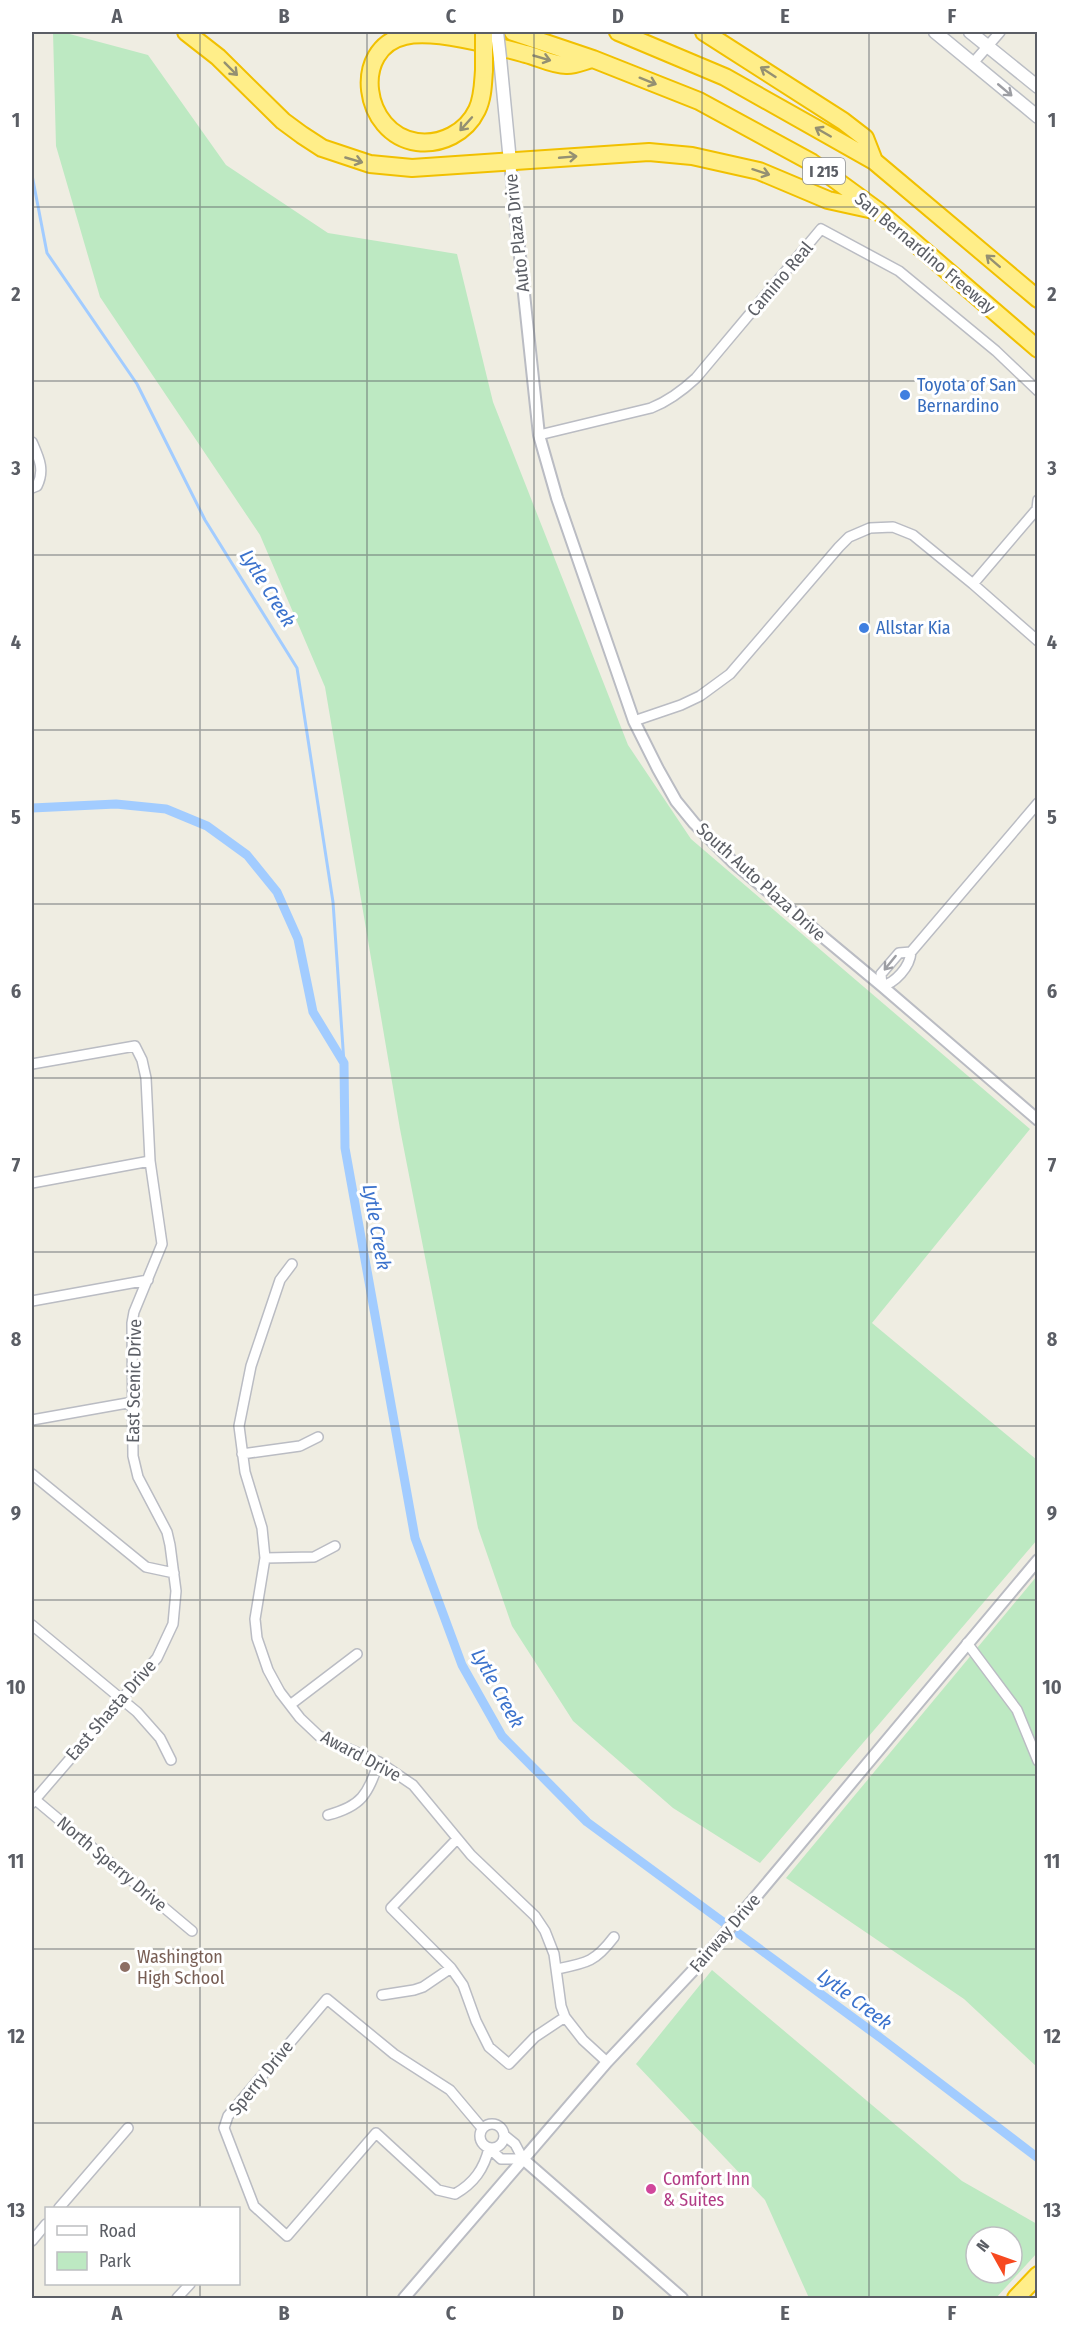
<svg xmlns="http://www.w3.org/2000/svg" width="1069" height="2330" viewBox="0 0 1069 2330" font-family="'Fira Sans Condensed',sans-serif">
<rect width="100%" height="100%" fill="#efede2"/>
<!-- green -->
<path fill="#bde9c2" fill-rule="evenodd" d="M53,32H62L148,55L226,165L328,233L457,254L493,402L628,745L691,839L1030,1129L872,1323L1037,1460V1540L760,1863L673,1808L573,1721L512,1626L478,1528L400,1129L325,687L260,535L100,297L56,146Z
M1037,1576V2067L964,1999L786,1878Z
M712,1970L962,2181L1037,2224V2253L996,2298H809L765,2200L636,2064ZM976,2237H1012V2273H976Z"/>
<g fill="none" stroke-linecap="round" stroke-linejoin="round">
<!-- stream -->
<path stroke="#a2ccff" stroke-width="3" d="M32,175L47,253L137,384L205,520L297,668L333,902L344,1063"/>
<!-- canal -->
<path stroke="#a2ccff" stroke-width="9" d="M32,808L116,804L166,809L207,826L247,855L277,892L298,939L313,1012L344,1063L345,1148L415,1538L462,1665L502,1736L587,1822L882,2039L1038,2158"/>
<!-- minor casing -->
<g stroke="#babcc3" stroke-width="12">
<path id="minor" d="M973,63L1000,32
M539,435L651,408C669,401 682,391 696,378L821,229L899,271L996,351L1038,391
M32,442C39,458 45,470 37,486L32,488
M973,584L1037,509L1038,500
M634,721L681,705L700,696L730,674L839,547L849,537L870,528L893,527L913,535L973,584L1038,641
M911,952L899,953L881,974L882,986C895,983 910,967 911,952L1038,803
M32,1064L135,1046L142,1060L146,1078L150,1161L162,1244L134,1312L132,1323L133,1456L138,1477L167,1532L170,1545L176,1591L173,1624L157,1658L32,1803
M32,1183L150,1161
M292,1264L280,1280L251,1366L239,1426L245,1472L262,1528L265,1558L255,1619L257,1638L268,1670L280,1692L300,1718L319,1736L379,1762L413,1785L471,1855L535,1916L545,1931L554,1954L561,2006L565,2017L583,2040L607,2062
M32,1301L148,1280
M32,1420L133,1402
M242,1454L300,1446L318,1437
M32,1474L146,1567L174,1573
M265,1558L314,1557L335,1546
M32,1625L137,1712L160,1738L171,1760
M967,1643L1017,1710L1038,1761
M290,1705L357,1654
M32,1797L192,1931
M328,1815C362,1806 367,1795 379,1762
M457,1839L391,1908L451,1968L463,1985L476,2021L489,2047L509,2064L535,2037L565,2017
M557,1969C587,1963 595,1962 614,1937
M382,1995L414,1990L423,1987L451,1968
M480 2136a12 12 0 1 1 24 0a12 12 0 1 1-24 0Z
M482,2128L450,2090L394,2054L327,1999L228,2116L224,2128L254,2206L287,2236L376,2133L438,2190L455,2194C474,2183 484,2169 489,2148L501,2159H523L515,2144L504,2135
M59,2208L128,2128
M32,2241L46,2224
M177,2298L190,2284"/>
</g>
<!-- tertiary casing -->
<g stroke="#babcc3" stroke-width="14">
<path id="tertiary" d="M510,162L539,435L557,498L634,721L658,769L676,801L694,823L733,862L882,986L1038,1120
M523,2159L682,2298
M404,2298L607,2062L701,1962L1038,1560"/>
</g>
<!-- secondary casing -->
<g stroke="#bbbec5" stroke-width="15">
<path id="secondary" d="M935,32L1038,117
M970,32L1038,87
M500,58L510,162"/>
</g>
<!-- motorway casing -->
<g stroke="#f1c000" stroke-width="20">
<path id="motorway" d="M186,32L218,57L283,121L302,135L322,148L370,164L412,168L649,152L692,156L759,171L828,200L878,211
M513,32L593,59L699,101L811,162L878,211L1038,349
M618,32L725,77L874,161L1038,299
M704,32L843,121L865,138L874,161
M484,70C483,83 483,98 477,110C466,133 441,145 417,142C362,134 351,48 405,36C435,29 496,46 526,54C538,57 553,65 566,65C574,66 584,61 592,59
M1016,2298L1038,2275"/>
</g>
<!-- minor -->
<use href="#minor" stroke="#fff" stroke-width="9"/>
<!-- tertiary -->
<use href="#tertiary" stroke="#fff" stroke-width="10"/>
<!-- secondary -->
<use href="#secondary" stroke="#fff" stroke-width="12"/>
<!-- motorway -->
<use href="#motorway" stroke="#ffee89" stroke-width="16"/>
<!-- secondary-bridge casing -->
<g stroke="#bbbec5" stroke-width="15" stroke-linecap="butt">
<path id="secondary-bridge" d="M497,32L500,58"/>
</g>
<!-- motorway-bridge casing -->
<g stroke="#f1c000" stroke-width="20" stroke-linecap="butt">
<path id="motorway-bridge" d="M484,70V32"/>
</g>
<!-- secondary-bridge -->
<use href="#secondary-bridge" stroke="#fff" stroke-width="12"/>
<!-- motorway-bridge -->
<use href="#motorway-bridge" stroke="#ffee89" stroke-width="16"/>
</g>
<!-- one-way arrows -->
<defs><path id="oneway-shaft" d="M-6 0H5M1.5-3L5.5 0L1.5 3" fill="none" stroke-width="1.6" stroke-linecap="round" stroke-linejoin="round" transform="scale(1.5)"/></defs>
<g stroke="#949072">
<use href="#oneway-shaft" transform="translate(542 58) rotate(16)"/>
<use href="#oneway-shaft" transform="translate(231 69) rotate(45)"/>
<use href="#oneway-shaft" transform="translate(768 72) rotate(-147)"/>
<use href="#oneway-shaft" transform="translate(648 81) rotate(22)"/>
<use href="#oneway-shaft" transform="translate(466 124) rotate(132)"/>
<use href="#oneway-shaft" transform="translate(823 132) rotate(-150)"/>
<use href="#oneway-shaft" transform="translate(568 157) rotate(-5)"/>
<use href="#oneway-shaft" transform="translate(354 160) rotate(16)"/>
<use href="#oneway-shaft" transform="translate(761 172) rotate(18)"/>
<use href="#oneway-shaft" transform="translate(993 261) rotate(-139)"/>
</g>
<g stroke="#9d9ea3">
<use href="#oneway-shaft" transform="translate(1005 90) rotate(40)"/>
<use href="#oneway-shaft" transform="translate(890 963) rotate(129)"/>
</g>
<!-- grid -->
<path fill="none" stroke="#5b5e65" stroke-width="1.5" stroke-opacity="0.55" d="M200,32V2208M367,32V2298M534,32V2298M702,32V2298M869,32V2298M32,207H1038M32,381H1038M32,555H1038M32,730H1038M32,904H1038M32,1078H1038M32,1252H1038M32,1426H1038M32,1600H1038M32,1775H1038M32,1949H1038M32,2123H1038M200,2284V2298"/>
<!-- markers -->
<g fill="#3f7fe0" stroke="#fff" stroke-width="2">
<circle cx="905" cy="395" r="6"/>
<circle cx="864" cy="628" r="6"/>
</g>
<circle fill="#8d6e63" stroke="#fff" stroke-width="2" cx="125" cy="1967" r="6"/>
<circle fill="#d1479c" stroke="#fff" stroke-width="2" cx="651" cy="2189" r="6"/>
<g text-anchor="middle" stroke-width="6" stroke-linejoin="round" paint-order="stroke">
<!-- shield labels -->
<rect fill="#fff" stroke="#8c8e93" stroke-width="1.5" x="803" y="158" width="42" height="26" rx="4.5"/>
<g font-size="16" font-weight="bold" fill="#5b5e65">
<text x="824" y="177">I 215</text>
</g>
<!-- street labels -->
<g font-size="18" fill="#5b5e65" stroke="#fff">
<text transform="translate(517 233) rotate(-96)" y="6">Auto Plaza Drive</text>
<text transform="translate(925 253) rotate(40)" y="6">San Bernardino Freeway</text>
<text transform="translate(780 279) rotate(-50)" y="6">Camino Real</text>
<text transform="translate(761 882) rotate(42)" y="6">South Auto Plaza Drive</text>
<text transform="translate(134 1381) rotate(-89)" y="6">East Scenic Drive</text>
<text transform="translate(111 1710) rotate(-49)" y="6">East Shasta Drive</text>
<text transform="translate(361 1756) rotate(28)" y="6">Award Drive</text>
<text transform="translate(112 1864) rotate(40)" y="6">North Sperry Drive</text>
<text transform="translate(725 1933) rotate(-49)" y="6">Fairway Drive</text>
<text transform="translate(261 2078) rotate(-51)" y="6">Sperry Drive</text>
</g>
<!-- shop labels -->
<g font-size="18" fill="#366cbe" stroke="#fff" text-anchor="start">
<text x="917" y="391">Toyota of San<tspan x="917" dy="21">Bernardino</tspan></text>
<text x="876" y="634">Allstar Kia</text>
</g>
<!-- education labels -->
<g font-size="18" fill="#785e54" stroke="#fff" text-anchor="start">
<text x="137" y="1963">Washington<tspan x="137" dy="21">High School</tspan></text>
</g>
<!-- hotel labels -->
<g font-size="18" fill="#b23c85" stroke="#fff" text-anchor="start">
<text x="663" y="2185">Comfort Inn<tspan x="663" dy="21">&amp; Suites</tspan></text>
</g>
<!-- water labels -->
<g font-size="20" font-style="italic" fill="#3b72cc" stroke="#fff">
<text transform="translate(268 588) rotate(58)" y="7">Lytle Creek</text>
<text transform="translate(377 1227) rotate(80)" y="7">Lytle Creek</text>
<text transform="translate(498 1688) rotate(61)" y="7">Lytle Creek</text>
<text transform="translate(855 1999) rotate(37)" y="7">Lytle Creek</text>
</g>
</g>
<!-- border -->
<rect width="1069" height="2330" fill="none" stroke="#ffffff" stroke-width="66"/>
<!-- legend -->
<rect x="45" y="2207" width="195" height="78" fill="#ffffff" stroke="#bdbfc1" stroke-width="1.5"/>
<rect x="57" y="2226" width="30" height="9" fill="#ffffff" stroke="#bdbfc1" stroke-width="1.5"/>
<text x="99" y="2237" font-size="18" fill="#5b5e65">Road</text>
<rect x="57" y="2252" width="30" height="18" fill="#bde9c2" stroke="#bdbfc1" stroke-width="1.5"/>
<text x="99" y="2267" font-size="18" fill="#5b5e65">Park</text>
<!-- north arrow -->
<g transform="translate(994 2255) rotate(310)"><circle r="28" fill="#ffffff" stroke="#bdbfc1" stroke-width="1.5"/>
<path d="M0-4.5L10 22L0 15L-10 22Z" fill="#f74920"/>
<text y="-9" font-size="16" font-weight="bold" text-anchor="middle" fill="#5b5e65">N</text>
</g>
<rect x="33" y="33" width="1003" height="2264" fill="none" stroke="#5b5e65" stroke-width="2"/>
<g font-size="20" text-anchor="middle" font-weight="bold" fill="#5b5e65">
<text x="117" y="23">A</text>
<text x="284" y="23">B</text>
<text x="451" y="23">C</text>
<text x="618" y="23">D</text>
<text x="785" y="23">E</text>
<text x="952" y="23">F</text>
<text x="16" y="127">1</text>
<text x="1052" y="127">1</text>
<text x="16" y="301">2</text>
<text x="1052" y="301">2</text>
<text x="16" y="475">3</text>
<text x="1052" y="475">3</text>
<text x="16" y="649">4</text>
<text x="1052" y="649">4</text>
<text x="16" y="824">5</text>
<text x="1052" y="824">5</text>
<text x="16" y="998">6</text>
<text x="1052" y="998">6</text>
<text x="16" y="1172">7</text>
<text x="1052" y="1172">7</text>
<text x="16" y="1346">8</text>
<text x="1052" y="1346">8</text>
<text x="16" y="1520">9</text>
<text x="1052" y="1520">9</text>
<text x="16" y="1694">10</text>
<text x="1052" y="1694">10</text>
<text x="16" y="1868">11</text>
<text x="1052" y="1868">11</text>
<text x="16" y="2043">12</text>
<text x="1052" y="2043">12</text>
<text x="16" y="2217">13</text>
<text x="1052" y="2217">13</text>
<text x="117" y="2320">A</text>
<text x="284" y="2320">B</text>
<text x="451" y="2320">C</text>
<text x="618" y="2320">D</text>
<text x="785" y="2320">E</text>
<text x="952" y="2320">F</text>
</g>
</svg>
